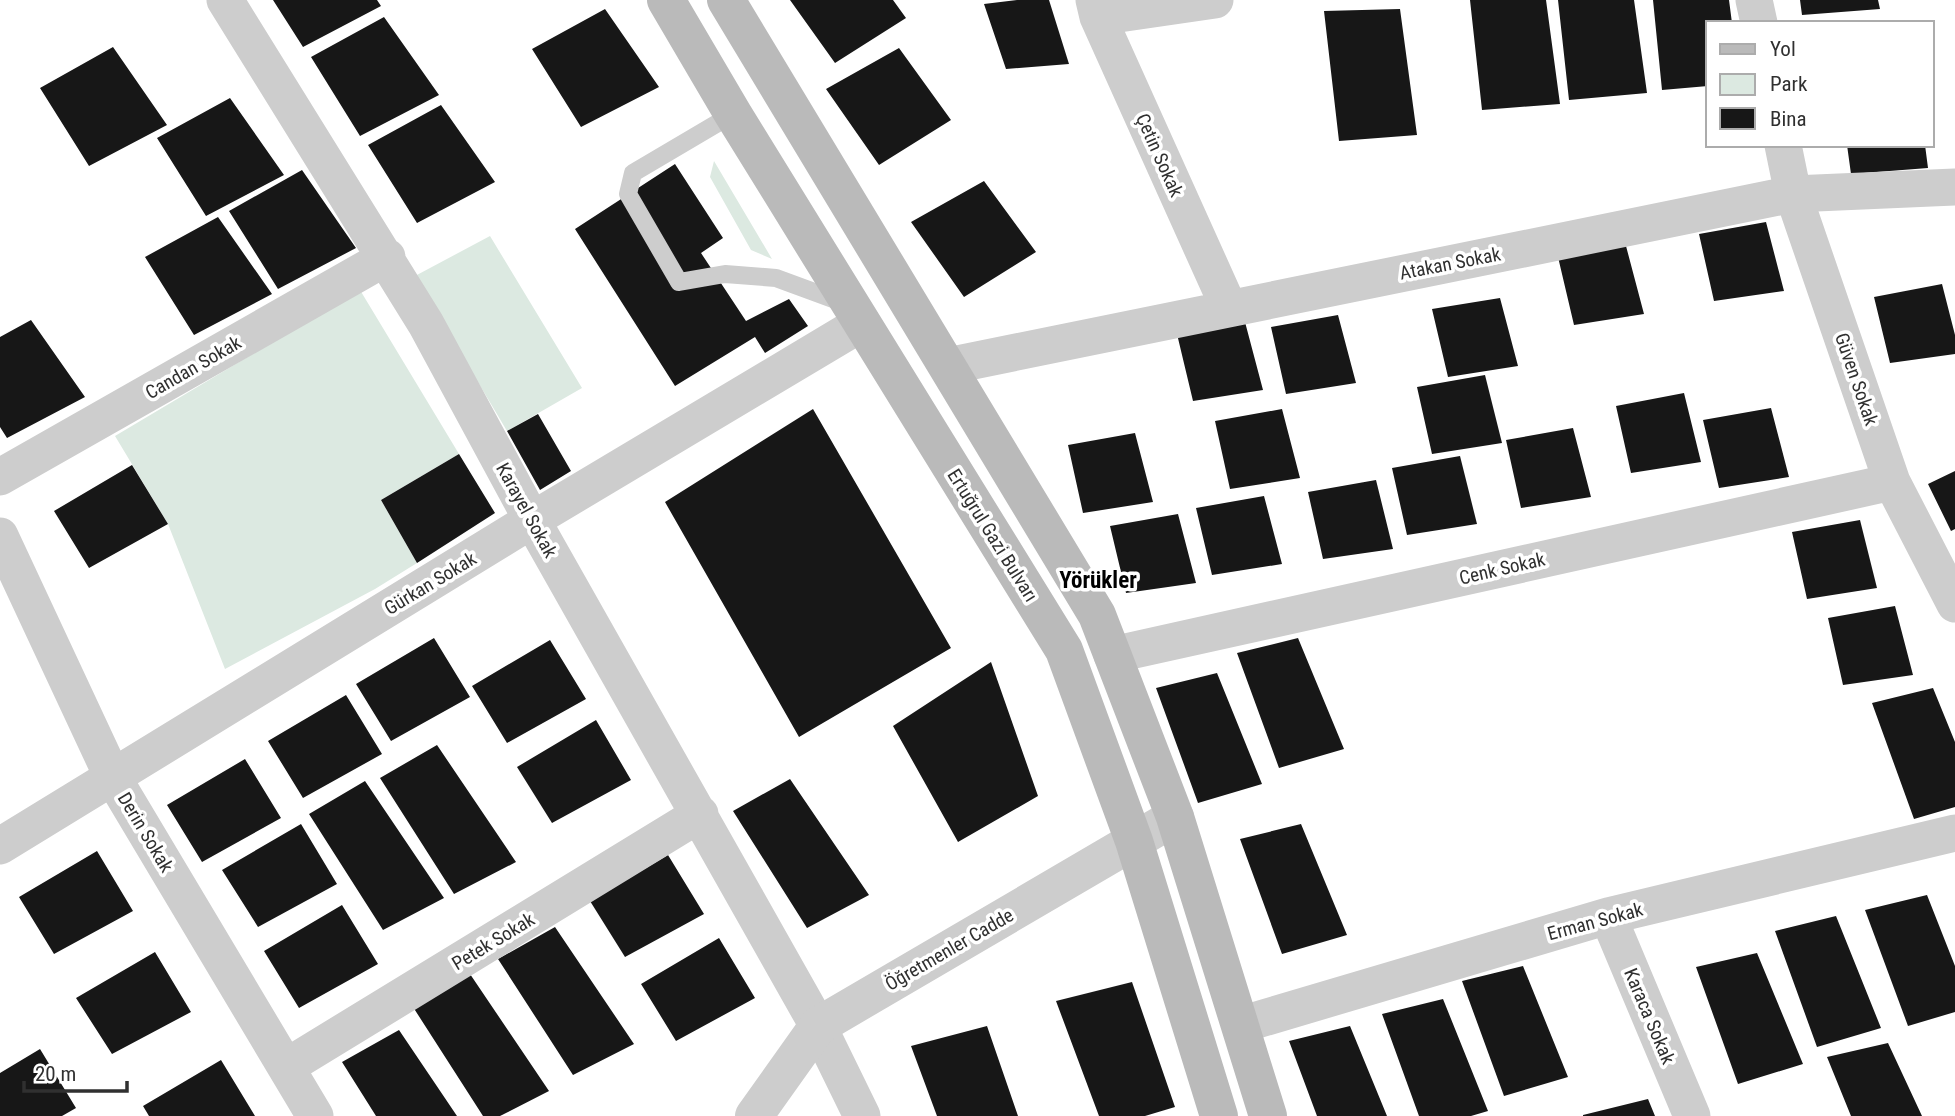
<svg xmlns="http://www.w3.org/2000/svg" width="1955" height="1116" viewBox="0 0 1955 1116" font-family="'Roboto Condensed',sans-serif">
<rect width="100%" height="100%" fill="#fff"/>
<!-- green -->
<path fill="#dce9e1" d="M714,161L772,259L751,250L710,177Z
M490,236L582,388L507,431L415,276Z
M360,290L459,454L381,500L417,563L375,589L225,669L168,524L115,436Z"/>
<!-- building -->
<path fill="#171717" d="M273,0H377L381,6L303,47Z
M790,0H893L906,18L835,63Z
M1017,0H1049L1069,64L1006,69L984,4Z
M1470,0H1546L1560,104L1482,110Z
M1558,0H1634L1647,93L1569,100Z
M1653,0H1729L1732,23H1708V86L1662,90Z
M1800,0H1878L1880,9L1802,15Z
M605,9L659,87L581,127L532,49Z
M1400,9L1417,135L1339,141L1324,11Z
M384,17L439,95L360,136L311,57Z
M113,47L167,125L89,166L40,88Z
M899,48L951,120L879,165L826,89Z
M230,98L284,175L206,216L157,138Z
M441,105L495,182L417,223L368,145Z
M1847,145H1925L1928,168L1851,174Z
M675,164L723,238L701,253L746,321L789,299L808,326L765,353L755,337L675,386L575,229Z
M302,170L356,248L278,289L229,211Z
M984,181L1036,252L964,297L911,222Z
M218,217L272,294L194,335L145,257Z
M1766,222L1784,291L1714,301L1699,234Z
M1626,246L1644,314L1574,325L1558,257Z
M1942,284L1955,335V354L1890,363L1874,297Z
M1500,298L1518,366L1448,377L1432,309Z
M1338,315L1356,383L1286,394L1271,327Z
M31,320L85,397L7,438L0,427V337Z
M1245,322L1263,390L1193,401L1177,334Z
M1485,375L1502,443L1432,454L1417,387Z
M1684,393L1701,462L1631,473L1616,406Z
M1771,408L1789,477L1719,488L1703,420Z
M813,409L951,648L799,737L665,502Z
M1282,409L1300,478L1230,489L1215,421Z
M538,414L571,471L540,490L507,431Z
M1573,428L1591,497L1521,508L1506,440Z
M1135,433L1153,502L1083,513L1068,445Z
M459,454L495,513L417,563L381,500Z
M1460,456L1477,524L1407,535L1392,468Z
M132,465L168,524L89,568L54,511Z
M1955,471V529L1951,531L1928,484Z
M1376,480L1393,549L1323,559L1308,492Z
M1264,496L1282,564L1212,575L1196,508Z
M1178,514L1196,583L1126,593L1110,526Z
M1860,520L1877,588L1807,599L1792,532Z
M1895,606L1913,675L1843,685L1828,618Z
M434,638L470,697L391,741L356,684Z
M1298,638L1344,749L1279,768L1237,653Z
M550,640L586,699L507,743L472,686Z
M991,662L1038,796L958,842L893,726Z
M1217,673L1262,784L1198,803L1156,688Z
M1933,688L1955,742V807L1914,819L1872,703Z
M346,695L382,754L303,798L268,741Z
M596,720L631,780L552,823L517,767Z
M437,745L516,862L454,894L380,778Z
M245,759L281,818L202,862L167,805Z
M790,779L869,895L807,928L733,811Z
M365,781L444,898L383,930L309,814Z
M301,824L337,884L258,927L222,870Z
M1301,824L1347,935L1282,954L1240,839Z
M97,851L133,911L54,954L19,897Z
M668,855L704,914L625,957L590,901Z
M1927,895L1955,966V1012L1908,1026L1865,910Z
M342,905L378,964L299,1008L264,951Z
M1836,916L1881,1028L1817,1047L1775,931Z
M555,927L634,1044L573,1075L498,959Z
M719,938L755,998L676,1041L641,984Z
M155,952L191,1012L112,1054L76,998Z
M1757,953L1803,1064L1738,1084L1696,967Z
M1523,966L1568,1077L1504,1096L1462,981Z
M470,974L549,1091L500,1116H483L413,1007Z
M1132,982L1175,1107L1145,1116H1099L1056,1001Z
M1443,999L1488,1111L1471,1116H1419L1382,1014Z
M987,1026L1018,1116H937L911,1046Z
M1350,1026L1387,1116H1317L1289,1041Z
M399,1030L457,1116H376L342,1062Z
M1888,1043L1922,1116H1851L1827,1057Z
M40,1049L76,1108L62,1116H0V1073Z
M221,1060L255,1116H149L143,1106Z
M1648,1099L1655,1116H1583V1115Z"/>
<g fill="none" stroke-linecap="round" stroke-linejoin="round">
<!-- service -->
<path stroke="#cdcdcd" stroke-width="18" d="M733,114L633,173L628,194L679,282L725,274L776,278L844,303"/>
<!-- minor -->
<path stroke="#cdcdcd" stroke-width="37" d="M225,0L426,324L532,520L818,1026L862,1116
M1094,0L1098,17L1229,308
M1754,0L1759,23
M1098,17L1215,0
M1783,145L1793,194L1892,482L1955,604
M948,366L1793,194L1955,187
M0,477L387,257
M0,536L112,776L315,1116
M1112,655L1892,482
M0,846L532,520L862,323
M1608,916L1692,1116
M1240,1025L1608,916L1955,833
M286,1067L700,814"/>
<!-- tertiary -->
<path stroke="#cdcdcd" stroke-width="38" d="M754,1116L818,1026L1175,817"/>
<!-- secondary -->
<path stroke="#bababa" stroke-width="38" d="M666,0L733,114L1064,650L1134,841L1219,1116
M726,0L1097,615L1175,817L1268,1116"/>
</g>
<g text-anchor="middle" stroke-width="7" stroke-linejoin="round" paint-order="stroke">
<!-- street labels -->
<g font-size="19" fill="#303030" stroke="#fff">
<text transform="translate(1160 155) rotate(66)" y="7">Çetin Sokak</text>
<text transform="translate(1450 263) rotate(-11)" y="7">Atakan Sokak</text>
<text transform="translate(193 367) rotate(-30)" y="7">Candan Sokak</text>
<text transform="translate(1857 379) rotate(71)" y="7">Güven Sokak</text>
<text transform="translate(527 510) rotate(61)" y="7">Karayel Sokak</text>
<text transform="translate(993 535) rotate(58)" y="7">Ertuğrul Gazi Bulvarı</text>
<text transform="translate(1502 568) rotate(-13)" y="7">Cenk Sokak</text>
<text transform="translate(430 583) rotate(-31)" y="7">Gürkan Sokak</text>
<text transform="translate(146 832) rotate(59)" y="7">Derin Sokak</text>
<text transform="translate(1595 921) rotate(-15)" y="7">Erman Sokak</text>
<text transform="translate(493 941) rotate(-31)" y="7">Petek Sokak</text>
<text transform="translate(949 949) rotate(-30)" y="7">Öğretmenler Cadde</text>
<text transform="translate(1650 1016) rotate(67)" y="7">Karaca Sokak</text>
</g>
<!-- quarter labels -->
<g font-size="23" font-weight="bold" fill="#000" stroke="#fff">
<text x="1098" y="588">Yörükler</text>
</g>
</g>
<!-- legend -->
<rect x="1706" y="21" width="228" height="126" fill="#ffffff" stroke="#acacac" stroke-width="2"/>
<rect x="1720" y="44" width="35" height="10" fill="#bababa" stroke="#acacac" stroke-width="2"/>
<text x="1770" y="56" font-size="21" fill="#303030">Yol</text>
<rect x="1720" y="74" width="35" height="21" fill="#dce9e1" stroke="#acacac" stroke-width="2"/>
<text x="1770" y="91" font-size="21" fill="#303030">Park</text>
<rect x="1720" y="108" width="35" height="21" fill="#171717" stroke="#acacac" stroke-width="2"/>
<text x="1770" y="126" font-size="21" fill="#303030">Bina</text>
<!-- scale -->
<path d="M24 1081v10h103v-10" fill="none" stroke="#303030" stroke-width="3.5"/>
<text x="35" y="1081" font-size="21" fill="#303030" stroke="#ffffff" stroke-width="5" paint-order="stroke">20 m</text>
</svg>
